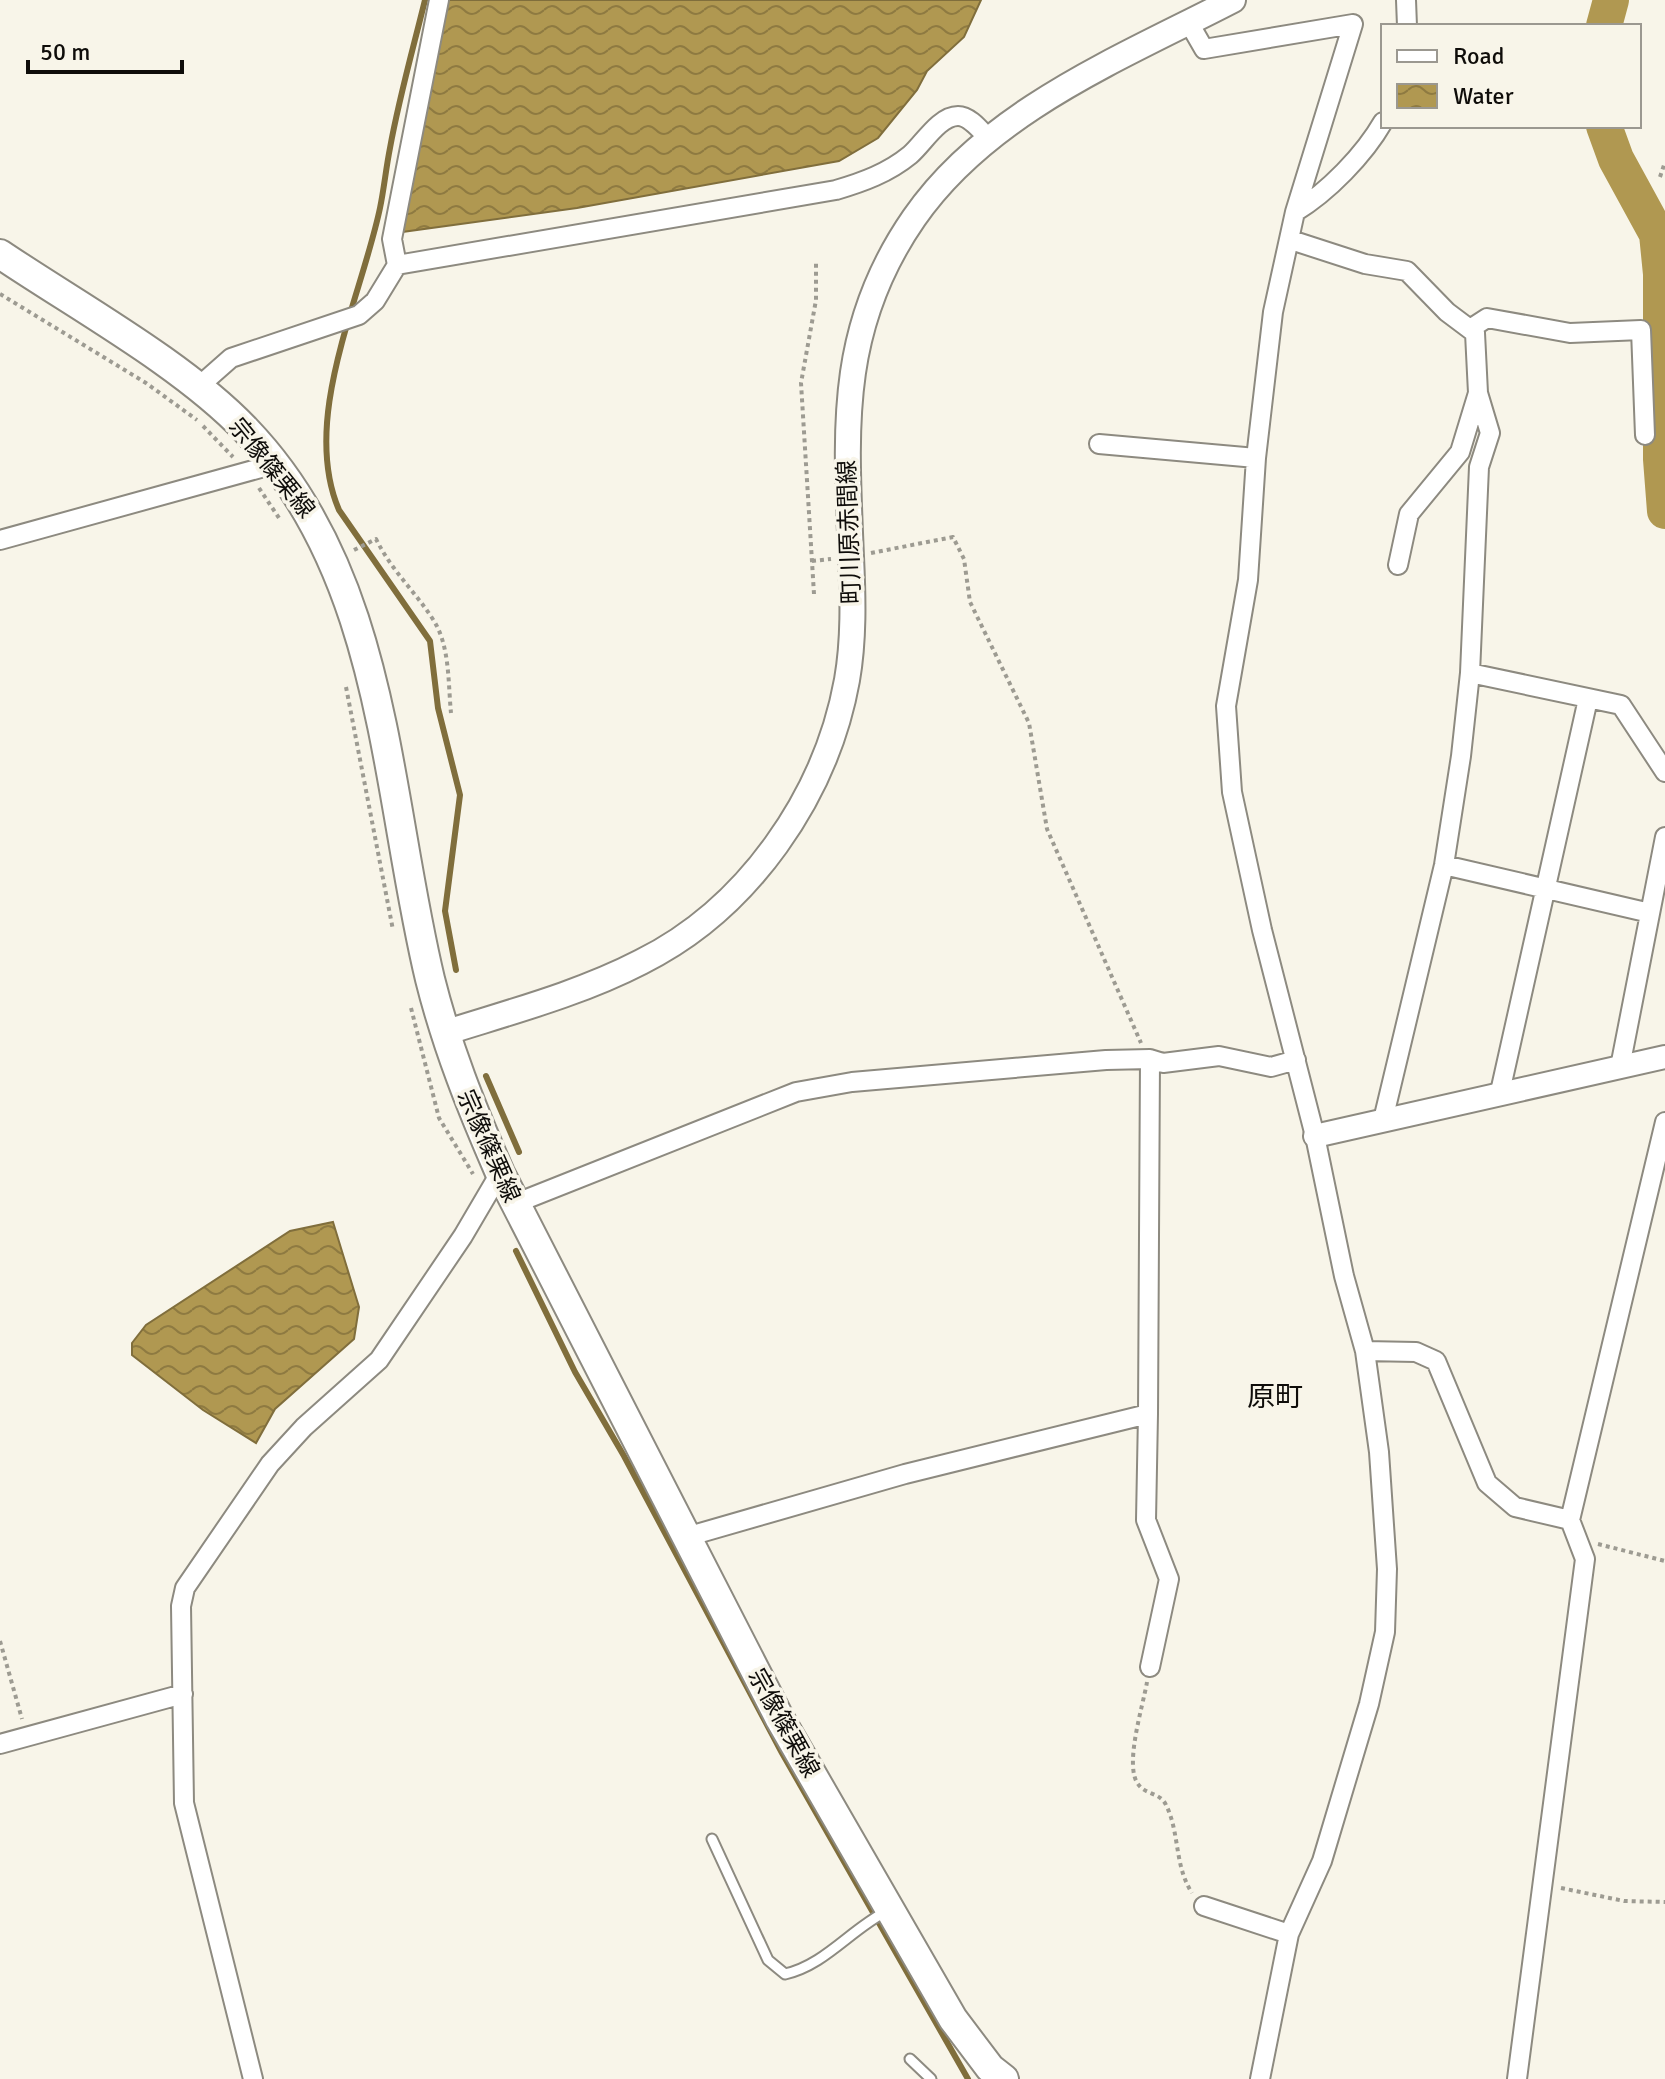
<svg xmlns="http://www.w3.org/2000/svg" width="1665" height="2079" viewBox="0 0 1665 2079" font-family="Signika,'Noto Sans JP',sans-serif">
<defs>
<pattern id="water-waves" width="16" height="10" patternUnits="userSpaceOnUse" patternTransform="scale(2)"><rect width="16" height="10" fill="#b09851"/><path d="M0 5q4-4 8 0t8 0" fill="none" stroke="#8e7a41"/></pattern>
</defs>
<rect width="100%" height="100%" fill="#f8f5e9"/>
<!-- water -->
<path fill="url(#water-waves)" stroke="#806e3c" stroke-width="2" d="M446,0H981L964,37L927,71L917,90L878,138L839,161L577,208L402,232Z
M333,1222L359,1307L354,1339L275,1409L256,1443L203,1410L132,1355V1343L146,1325L290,1231Z"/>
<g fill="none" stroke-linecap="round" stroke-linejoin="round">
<!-- stream -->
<path stroke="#806e3c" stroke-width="6" d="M425,0C413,49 399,98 390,148C386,168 384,189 380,208C361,299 300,419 339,510L430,641L438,708L460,795L445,911L456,970
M486,1076L519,1152
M516,1251L575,1372L624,1456L782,1753L968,2079"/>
<!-- river -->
<path stroke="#b09851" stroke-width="36" d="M1604,26L1611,0
M1604,126L1616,159L1657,234L1661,274V459L1665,511"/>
<!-- service casing -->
<g stroke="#8d8a80" stroke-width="13">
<path id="service" d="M712,1839L768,1960L785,1974C825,1965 851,1929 887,1911
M910,2059L931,2079"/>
</g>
<!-- minor casing -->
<g stroke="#8d8a80" stroke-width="22">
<path id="minor" d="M1406,0L1407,26
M1189,23L1204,49L1353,24L1295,212
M1291,240L1365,264L1407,271L1447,312L1475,333L1478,393L1490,433L1479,467L1470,673L1461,756L1444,865L1383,1120
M397,265L836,190C863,182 888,173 910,155C923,144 939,116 958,116C970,116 981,131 988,138
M1470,329L1487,318L1570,333L1641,330L1645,435
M197,388L231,358L359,315L375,301L397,265L392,239L439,0
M1099,444L1256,458
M0,540L275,464
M1398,565L1409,514L1460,452L1478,393
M1470,673L1621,705L1665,772
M1444,865L1650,913
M1620,1067L1665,837
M1500,1092L1588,699
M514,1204L796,1092L852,1082L1106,1060L1150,1059L1163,1063L1219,1056L1271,1067L1296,1060
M1365,1351L1416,1352L1436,1361L1487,1483L1515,1507L1570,1520
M1148,1414L1146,1520L1169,1579L1150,1667
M686,1537L905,1474L1148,1414L1150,1059
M0,1744L183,1694
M1204,1906L1289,1934
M253,2079L184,1803L181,1606L185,1588L270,1464L304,1427L379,1360L463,1236L500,1173
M1260,2079L1289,1934L1322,1861L1369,1704L1385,1632L1387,1569L1379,1452L1365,1351L1344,1276L1315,1136L1262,930L1232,792L1226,706L1248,580L1256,458L1273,312L1295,212C1328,192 1364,155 1383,122
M1517,2079L1585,1559L1570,1520L1665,1122"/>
</g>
<!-- tertiary casing -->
<g stroke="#8d8a80" stroke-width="26">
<path id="tertiary" d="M1315,1136L1665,1057"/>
</g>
<!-- secondary casing -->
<g stroke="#8d8a80" stroke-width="28">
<path id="secondary" d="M444,1033C510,1012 579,994 641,962C748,909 826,796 847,680C854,640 853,598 851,557C846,431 837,329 914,218C988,111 1121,58 1233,0"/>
</g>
<!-- primary casing -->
<g stroke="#8d8a80" stroke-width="32">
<path id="primary" d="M0,254C77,306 183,364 246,430C387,577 385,792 430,979C447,1047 472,1109 500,1173L780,1719L953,2019L990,2068L1004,2079"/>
</g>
<!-- path -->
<path stroke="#9d9b92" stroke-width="4" stroke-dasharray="4 4" stroke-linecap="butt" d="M1660,177L1665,162
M0,294L146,383L197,420
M203,426L233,457
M259,488L281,521
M354,550L376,539C393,573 416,592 434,621C450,647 448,683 451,713
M871,553L953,537L964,559L970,602L1029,723L1047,829L1141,1043
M812,561L831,559
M814,594L801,383L816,300V263
M346,687L393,930
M411,1008L439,1118L473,1174
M1598,1544L1665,1561
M0,1641L22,1719
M1147,1682C1143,1706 1124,1765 1138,1784C1145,1795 1160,1792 1166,1805C1180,1833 1174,1865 1192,1893
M1561,1888L1624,1901L1665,1902"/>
<!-- service -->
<use href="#service" stroke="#fff" stroke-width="9"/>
<!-- minor -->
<use href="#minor" stroke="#fff" stroke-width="18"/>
<!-- tertiary -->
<use href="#tertiary" stroke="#fff" stroke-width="22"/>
<!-- secondary -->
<use href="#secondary" stroke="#fff" stroke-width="24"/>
<!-- primary -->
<use href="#primary" stroke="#fff" stroke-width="28"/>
</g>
<g text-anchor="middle" stroke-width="7" stroke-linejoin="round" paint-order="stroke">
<!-- street labels -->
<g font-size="24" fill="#0f0d0a" stroke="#f8f5e9">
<text transform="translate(272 468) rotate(51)" y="8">宗像篠栗線</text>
<text transform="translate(849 532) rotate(-92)" y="8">町川原赤間線</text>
<text transform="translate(489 1146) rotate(66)" y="8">宗像篠栗線</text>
<text transform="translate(784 1723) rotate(61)" y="8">宗像篠栗線</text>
</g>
<!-- quarter labels -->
<g font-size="28" fill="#0f0d0a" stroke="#f8f5e9">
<text x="1275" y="1406">原町</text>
</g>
</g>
<!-- legend -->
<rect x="1381" y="24" width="260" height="104" fill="#f8f5e9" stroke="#9b9890" stroke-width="2"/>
<rect x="1397" y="50" width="40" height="12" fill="#ffffff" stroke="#9b9890" stroke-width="2"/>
<text x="1453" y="64" font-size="24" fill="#0f0d0a">Road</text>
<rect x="1397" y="84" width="40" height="24" fill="url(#water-waves)" stroke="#9b9890" stroke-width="2"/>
<text x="1453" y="104" font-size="24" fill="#0f0d0a">Water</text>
<!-- scale -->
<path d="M28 60v12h154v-12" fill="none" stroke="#0f0d0a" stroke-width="4"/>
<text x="40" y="60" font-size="24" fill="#0f0d0a" stroke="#f8f5e9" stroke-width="6" paint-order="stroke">50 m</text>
</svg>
